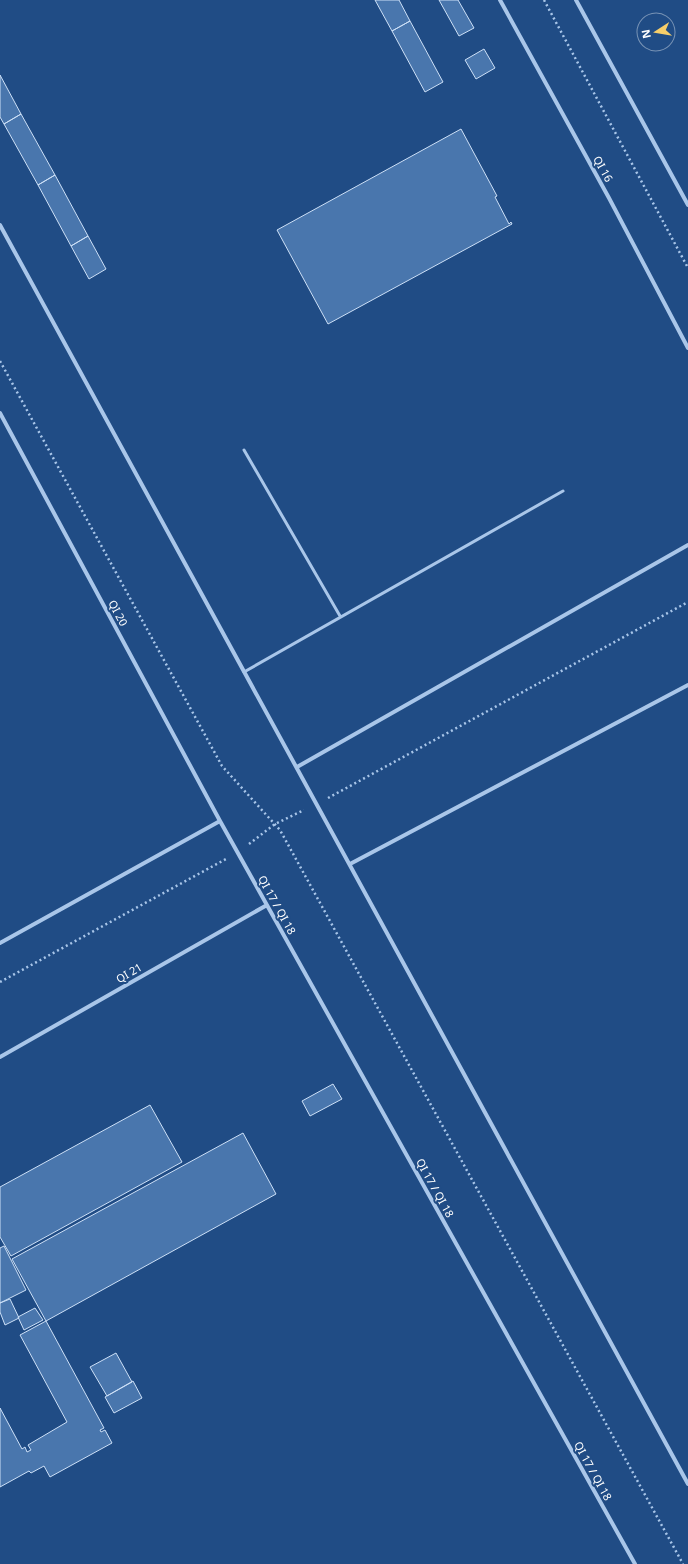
<svg xmlns="http://www.w3.org/2000/svg" width="688" height="1564" viewBox="0 0 688 1564" font-family="'Noto Sans',sans-serif">
<rect width="100%" height="100%" fill="#204c85"/>
<!-- building -->
<path fill="#4976ad" stroke="#cde0f7" d="M375,0H399L410,21L392,31Z
M439,0H458L474,28L459,36Z
M410,21L443,82L425,92L392,31Z
M484,49L495,68L476,79L465,60Z
M0,75L21,114L4,124L0,117Z
M21,114L55,175L38,185L4,124Z
M461,129L497,196L495,197L509,224L511,222L512,224L328,324L277,230Z
M55,175L88,236L71,246L38,185Z
M88,236L106,269L89,279L71,246Z
M333,1084L342,1099L310,1116L302,1101Z
M150,1105L182,1162L11,1256L0,1237V1187Z
M243,1133L276,1194L46,1321L12,1259Z
M4,1246L26,1290L0,1303V1248Z
M10,1299L19,1318L5,1325L0,1312V1303Z
M35,1308L43,1320L24,1330L18,1317Z
M46,1321L104,1428L100,1430L101,1432L105,1430L112,1443L50,1477L44,1466L31,1473L29,1471L0,1487V1408L22,1449L25,1447L27,1452L31,1450L28,1445L67,1422L20,1335Z
M116,1353L132,1382L107,1396L90,1367Z
M133,1381L142,1398L114,1413L105,1397Z"/>
<g fill="none" stroke-linecap="round" stroke-linejoin="round">
<!-- path -->
<path stroke="#a9c6e9" stroke-width="2.5" stroke-dasharray="2 3" stroke-linecap="butt" d="M544,0L688,268
M0,361L222,766L280,830L683,1564
M328,798L688,602
M249,844L275,824L304,810
M0,982L226,859"/>
<!-- service -->
<path stroke="#a9c6e9" stroke-width="3" d="M244,450L340,616
M244,672L563,491"/>
<!-- minor -->
<path stroke="#a9c6e9" stroke-width="4" d="M500,0L609,198L688,348
M576,0L688,205
M0,225L688,1484
M0,413L220,821L635,1564
M297,767L688,545
M350,864L688,685
M0,943L220,821
M0,1057L267,905"/>
</g>
<g text-anchor="middle" stroke-width="4" stroke-linejoin="round" paint-order="stroke">
<!-- street labels -->
<g font-size="11" fill="#fff" stroke="#204c85">
<text transform="translate(603 169) rotate(61)" y="4">QI 16</text>
<text transform="translate(118 613) rotate(62)" y="4">QI 20</text>
<text transform="translate(277 905) rotate(61)" y="4">QI 17 / QI 18</text>
<text transform="translate(129 973) rotate(-30)" y="4">QI 21</text>
<text transform="translate(435 1188) rotate(61)" y="4">QI 17 / QI 18</text>
<text transform="translate(593 1471) rotate(61)" y="4">QI 17 / QI 18</text>
</g>
</g>
<!-- north arrow -->
<g transform="translate(656 32) rotate(258)"><circle r="19" fill="#204c85" stroke="#7994b6"/>
<path d="M0-3L7 15L0 10L-7 15Z" fill="#f6ce6a"/>
<text y="-6" font-size="11" font-weight="bold" text-anchor="middle" fill="#ffffff">N</text>
</g>
</svg>
